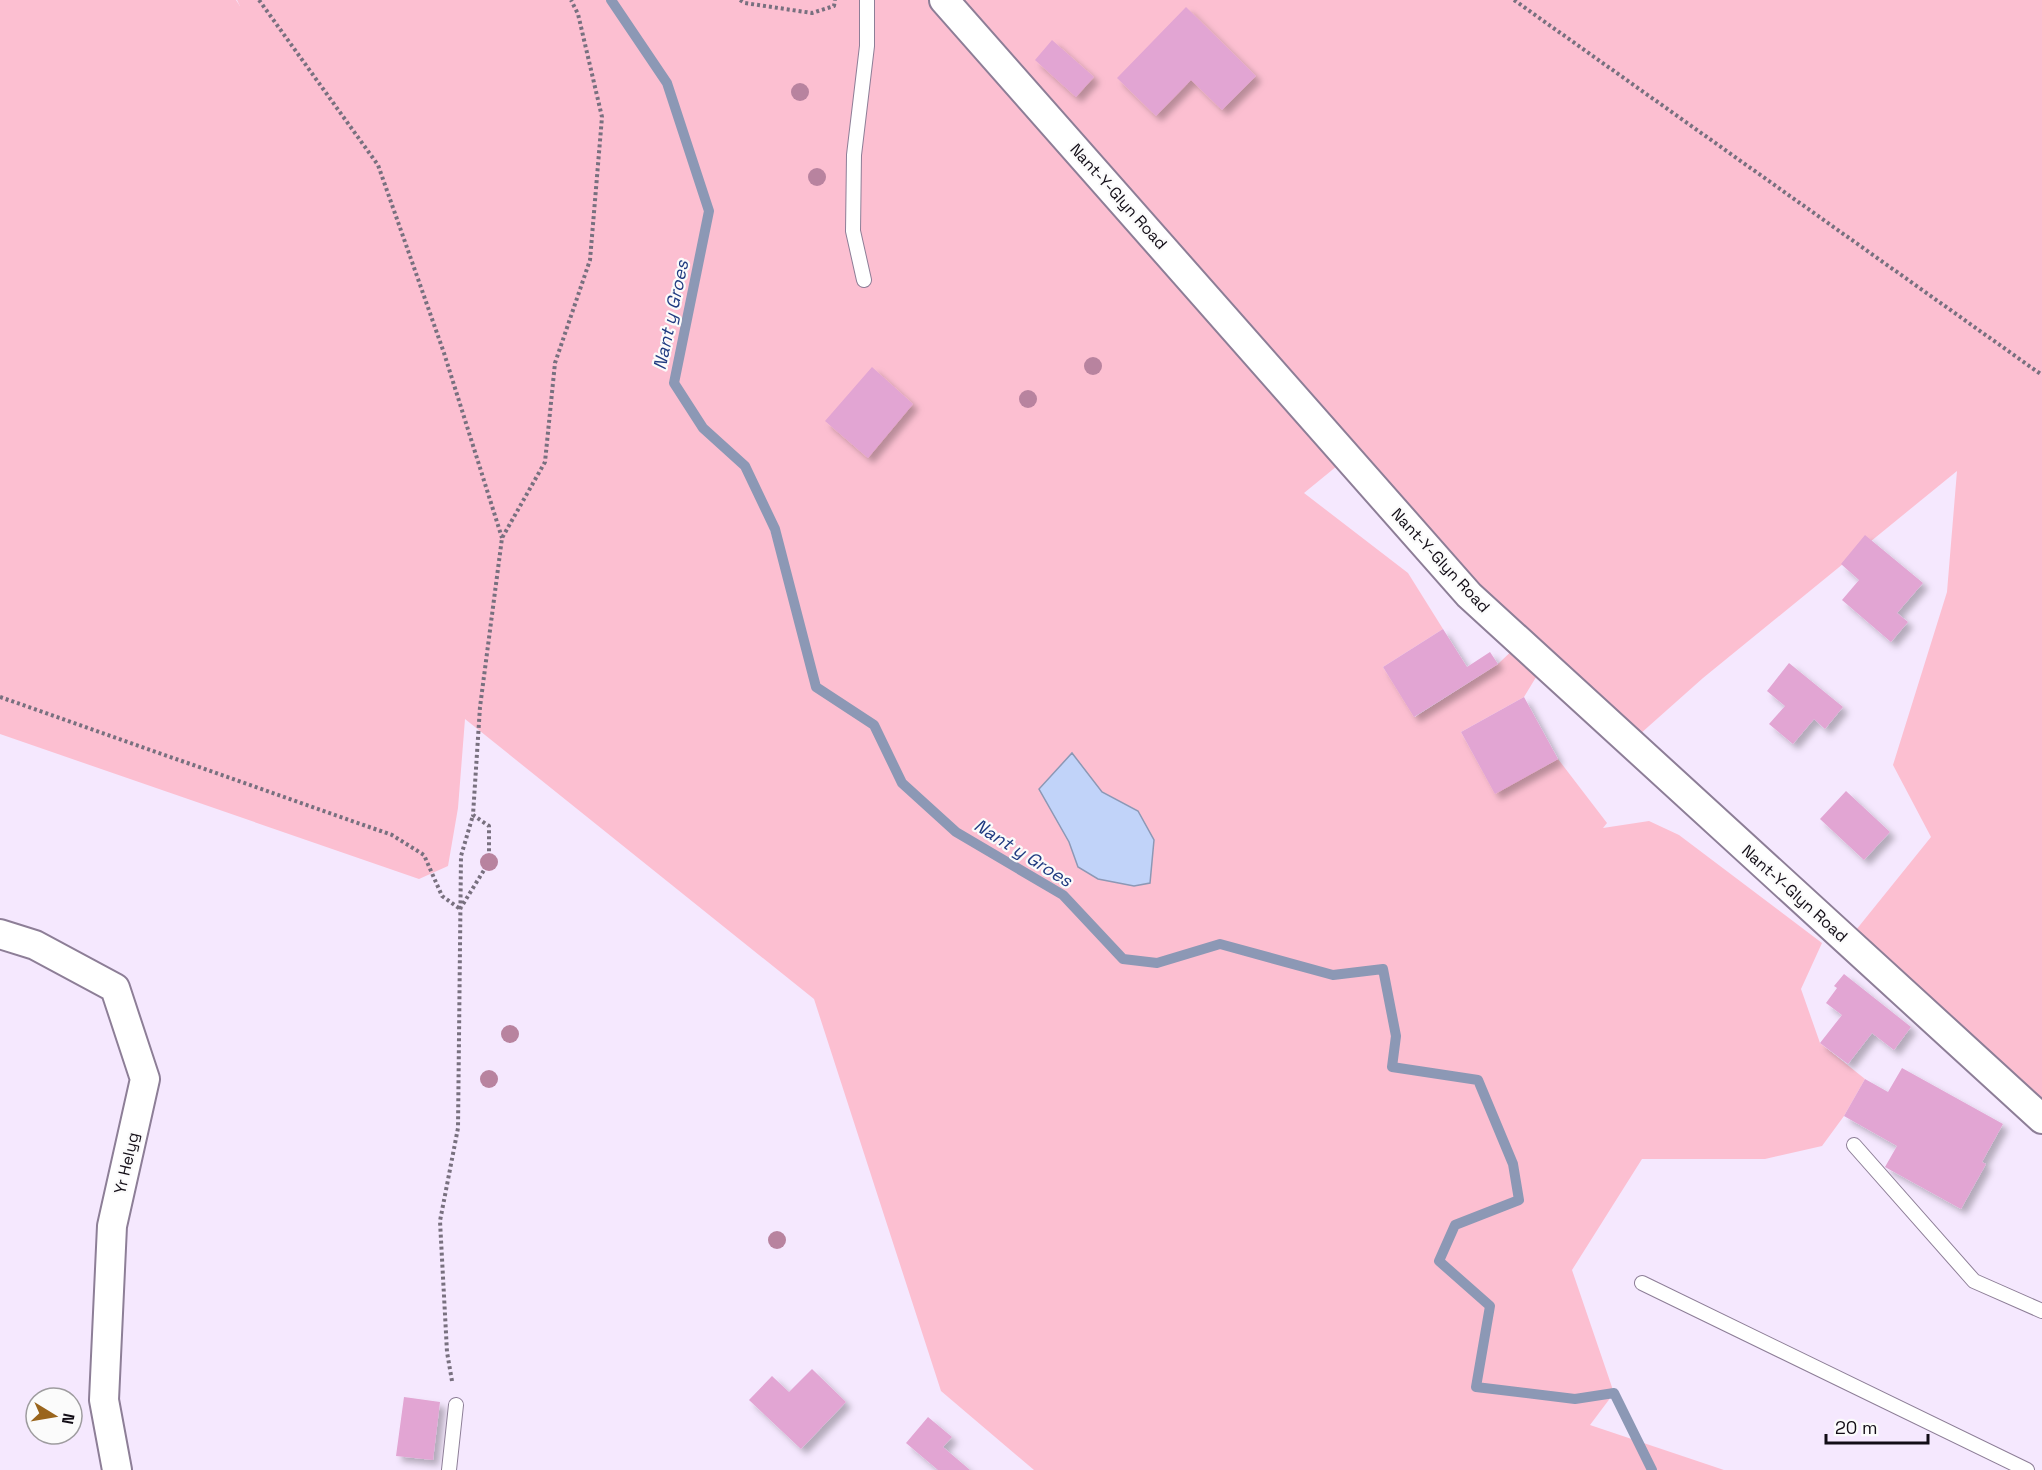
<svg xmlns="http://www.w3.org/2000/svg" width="2042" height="1470" viewBox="0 0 2042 1470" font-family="'Space Grotesk',sans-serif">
<defs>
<filter id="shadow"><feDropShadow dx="5.5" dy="5.5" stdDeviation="3" flood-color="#0004"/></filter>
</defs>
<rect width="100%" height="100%" fill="#f5e8fe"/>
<!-- green -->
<path fill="#fcbfd1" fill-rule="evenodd" d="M0,0H236L240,6L237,0H2042V1118L1856,930L1931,837L1893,765L1947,592L1957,471L1703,678L1631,742L1544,664L1524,697L1461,732L1495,793L1558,759L1607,823L1603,828L1649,821L1679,835L1822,943L1801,989L1820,1043L1865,1079L1844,1116L1822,1146L1765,1159H1642L1572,1270L1614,1393L1590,1425L1724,1470H1034L941,1391L814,999L465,719L458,808L448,866L419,879L0,734ZM1348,457L1521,642L1498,664L1415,717L1383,667L1443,629L1408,573L1304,493ZM766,511L775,529L806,653L765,512Z"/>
<!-- water -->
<path fill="#c1d3f9" stroke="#8c98b5" stroke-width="1.5" d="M1072,753L1102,792L1138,811L1154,840L1150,883L1134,886L1098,879L1078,867L1069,842L1039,789Z"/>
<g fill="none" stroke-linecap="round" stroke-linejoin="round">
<!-- stream -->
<path stroke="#8c98b5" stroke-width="10" d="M611,0L667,83L709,211L674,383L703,428L745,466L775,529L816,687L874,725L902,783L956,832L1063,895L1123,959L1157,963L1220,944L1333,975L1383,969L1396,1036L1392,1067L1478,1080L1513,1164L1519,1200L1455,1225L1439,1261L1490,1306L1476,1387L1575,1399L1614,1393L1652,1470"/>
</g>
<!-- building -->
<path fill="#e2a5d3" filter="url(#shadow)" d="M1186,7L1256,76L1222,110L1191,80L1156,116L1117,78Z
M1052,40L1094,77L1076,97L1035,60Z
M872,367L913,404L868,458L825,421Z
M1865,535L1923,583L1897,613L1908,622L1891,642L1842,600L1859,580L1841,564Z
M1443,629L1467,667L1490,652L1498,664L1414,717L1383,667Z
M1789,663L1843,707L1825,729L1814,719L1793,744L1769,724L1785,706L1767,691Z
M1524,697L1558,759L1495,794L1461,732Z
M1846,791L1890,832L1864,860L1820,819Z
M1844,974L1911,1027L1894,1050L1872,1033L1848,1064L1820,1043L1842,1015L1826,1003L1837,988L1834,986Z
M1902,1068L2003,1124L1982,1162L1986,1164L1961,1209L1885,1167L1897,1146L1844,1116L1865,1079L1888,1092Z
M812,1369L846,1402L801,1449L749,1400L772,1376L789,1392Z
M404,1397L440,1402L433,1460L396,1456Z
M928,1417L952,1437L943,1447L970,1470H938L906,1443Z"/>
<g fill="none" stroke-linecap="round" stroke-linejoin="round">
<!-- lane casing -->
<g stroke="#8d7e97" stroke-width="16">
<path id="lane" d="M864,280L853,231L854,155L867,46V0
M1854,1145L1974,1281L2042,1311
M1642,1283L2027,1470
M449,1470L456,1405"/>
</g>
<!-- street casing -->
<g stroke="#8d7e97" stroke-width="32">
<path id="street" d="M944,0L1469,595L2042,1119
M0,934L35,945L115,988L145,1079L112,1226L104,1400L117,1470"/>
</g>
<!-- path -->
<path stroke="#78707f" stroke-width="4" stroke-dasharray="3 3" stroke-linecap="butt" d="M259,0L378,165L444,353L502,538
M740,0L745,3L812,13L834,6L835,0
M1514,0L2042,375
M0,697L392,835L424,855L442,896L460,909
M460,909L489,862V826L473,815L480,707L502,538L545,462L555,363L590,260L602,117L578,14L571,0
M452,1381L447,1352L440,1221L458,1128L461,856L473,815"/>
<!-- lane -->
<use href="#lane" stroke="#fff" stroke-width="14"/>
<!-- street -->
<use href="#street" stroke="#fff" stroke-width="28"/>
</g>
<!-- trees -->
<g fill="#b8839f">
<circle cx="800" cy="92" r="9"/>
<circle cx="817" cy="177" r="9"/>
<circle cx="1093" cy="366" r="9"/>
<circle cx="1028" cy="399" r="9"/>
<circle cx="489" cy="862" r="9"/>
<circle cx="510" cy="1034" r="9"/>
<circle cx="489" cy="1079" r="9"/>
<circle cx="777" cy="1240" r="9"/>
</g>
<g text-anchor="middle" stroke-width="4.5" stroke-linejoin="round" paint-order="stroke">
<!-- street labels -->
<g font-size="16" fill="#120d16" stroke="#fbfbfb">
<text transform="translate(1119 196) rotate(48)" y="6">Nant-Y-Glyn Road</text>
<text transform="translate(1441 560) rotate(47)" y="6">Nant-Y-Glyn Road</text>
<text transform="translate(1795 893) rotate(42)" y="6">Nant-Y-Glyn Road</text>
<text transform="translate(126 1163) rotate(-77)" y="6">Yr Helyg</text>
</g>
<!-- water labels -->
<g font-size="18" font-style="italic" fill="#203b81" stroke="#fbfbfb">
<text transform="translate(671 315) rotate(-78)" y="6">Nant y Groes</text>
<text transform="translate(1023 853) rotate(32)" y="6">Nant y Groes</text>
</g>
</g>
<!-- north arrow -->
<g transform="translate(54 1416) rotate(101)"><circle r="28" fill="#fbfbfb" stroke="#9e9c9f" stroke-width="1.5"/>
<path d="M0-4.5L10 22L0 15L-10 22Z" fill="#9a651d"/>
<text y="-9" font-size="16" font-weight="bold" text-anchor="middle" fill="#120d16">N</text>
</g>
<!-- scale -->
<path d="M1826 1434v9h102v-9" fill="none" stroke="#120d16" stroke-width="3"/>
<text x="1835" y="1434" font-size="18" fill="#120d16" stroke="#fbfbfb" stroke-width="4.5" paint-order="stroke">20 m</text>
</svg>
